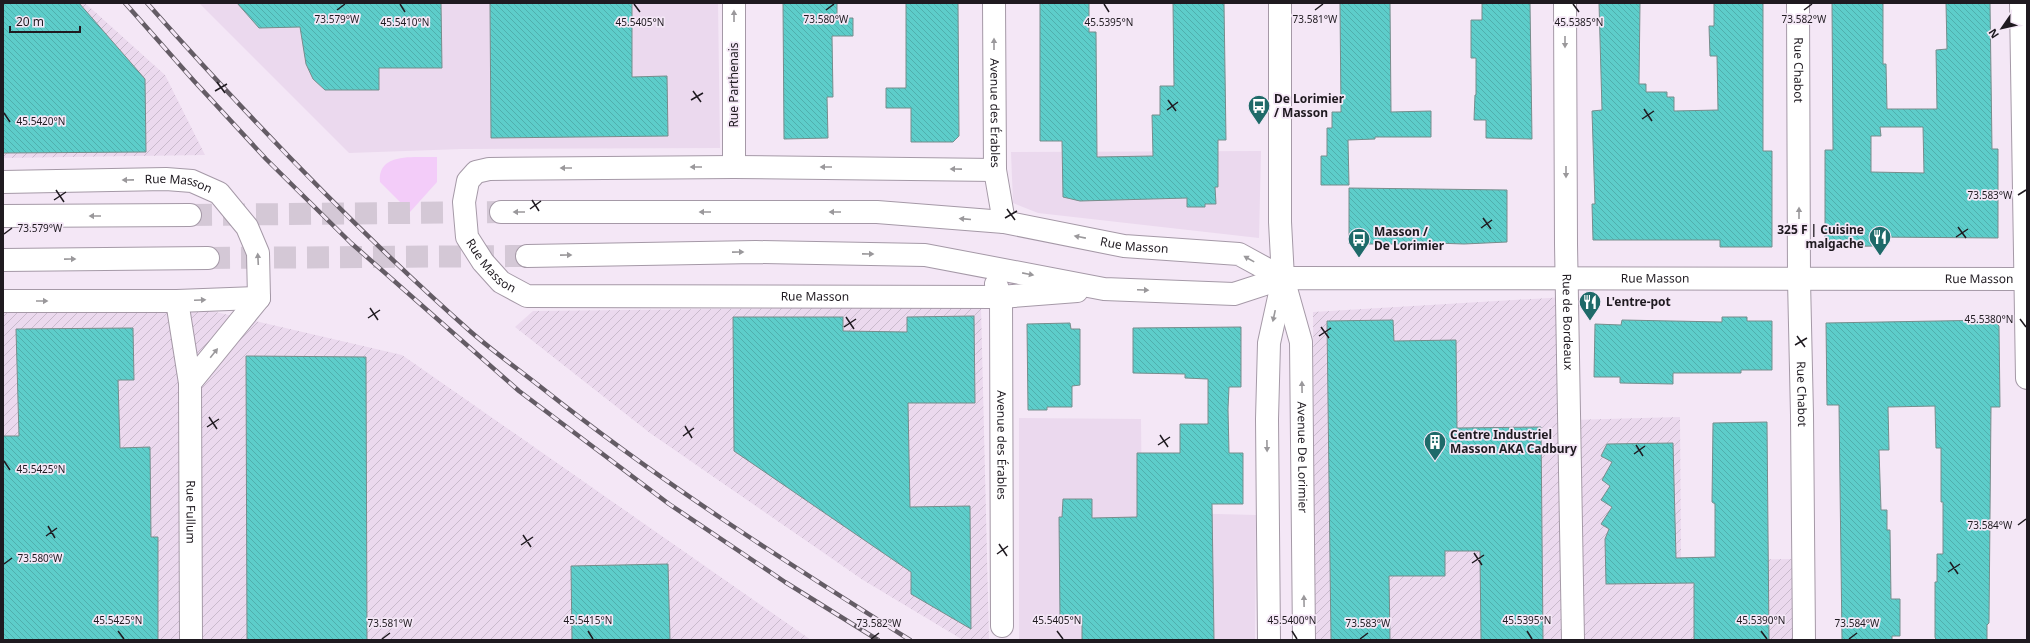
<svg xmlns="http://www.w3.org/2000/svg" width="2030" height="643" viewBox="0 0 2030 643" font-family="'Noto Sans',sans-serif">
<defs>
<pattern id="industrial-furrows" width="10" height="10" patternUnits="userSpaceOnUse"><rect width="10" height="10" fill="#ebd9ee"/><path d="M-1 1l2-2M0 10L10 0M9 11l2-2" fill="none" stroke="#c9bacc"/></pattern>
<pattern id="building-back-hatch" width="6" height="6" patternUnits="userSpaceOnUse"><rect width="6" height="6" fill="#5dcdca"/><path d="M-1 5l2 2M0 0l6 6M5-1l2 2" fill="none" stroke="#50afad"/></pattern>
</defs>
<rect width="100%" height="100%" fill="#f4e7f6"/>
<!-- built -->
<path fill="#ebd9ee" d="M199,3H718L720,148L462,149L349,153Z
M1261,151L1259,238L1038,213L1013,203L1011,152Z
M1019,418L1141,419L1142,512L1256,515L1255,640H1019Z"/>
<!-- industrial -->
<path fill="url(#industrial-furrows)" d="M3,3H85L165,75L205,155L3,158Z
M1566,297L1570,420L1680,417L1681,560L1795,559L1798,640H1315L1313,312Z
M981,306L989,640H963L863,580L650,433L515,327L533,311Z
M3,309L207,310L402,355L811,640H3Z"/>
<!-- garden -->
<path fill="#f3ccf9" d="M437,157V182L410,212L380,182C377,151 417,158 437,157Z"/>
<!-- building -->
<path fill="url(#building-back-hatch)" stroke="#778d8c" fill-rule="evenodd" d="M3,3H79L145,79L146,152L3,153Z
M237,3H441L442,68H379V90H325L313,79L306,64L300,27L259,28Z
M490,3H632V77L667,76L668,136L491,138Z
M783,3H837V18H853V36H832L833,97H827L828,138L784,139Z
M906,3H958L959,136L953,142H911V108H886V88H906Z
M1040,3H1089V32H1096L1097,157L1153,156L1152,115H1160V86H1174L1173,3H1224L1226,140H1218V187H1215L1216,204H1205V207H1187V198L1080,201L1063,197L1062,141H1040Z
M1340,3H1390L1391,112L1431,111V137H1375V139L1348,140L1349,185H1321V156H1327V128H1332V112H1341Z
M1494,3H1530L1532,139L1486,138V120H1474L1475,95H1476V58H1471V20H1482V4Z
M1599,3H1640L1639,84H1646V92H1667V97H1674V111L1718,110L1717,56H1710L1709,26H1714V3H1763V151H1772V247H1720V240H1593L1592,204H1595L1592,111L1602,110Z
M1832,3H1883V64H1886L1887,109H1937L1936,50L1947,49L1946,3H1990L1992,149H1998V238L1875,237V246L1825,247V150H1833ZM1880,127H1923L1924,173L1871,172V136H1881Z
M1349,188L1507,190V242L1464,244L1404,242V244H1349Z
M974,316L975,403H908L910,507L970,506L971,629L911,594V572L734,451L733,317H843V331L907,332V317Z
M1722,317H1747V321H1772V370H1741V373H1673V384L1620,383V377H1594L1595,324L1621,325L1622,320L1722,322Z
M1393,320L1394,341L1456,340L1457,428L1541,427L1543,640H1481L1480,551H1445V576H1389L1390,640H1331L1327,321Z
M1993,320L1999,326L2000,407H1991L1989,623L1987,625V640H1936L1935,637V582H1937V554H1943V502H1941V448H1936L1935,406L1888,407L1889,450H1879L1881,510H1887V530H1890L1891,599H1900V636H1892V640H1842L1839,405H1827L1826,323Z
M1070,323L1071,329H1080V385L1072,386V407H1047V410H1028L1027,324Z
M1241,327V387H1229L1228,409L1229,453H1243V504H1212L1214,640H1082V618H1060L1059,517H1062L1063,499H1092V518L1137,517V453H1180V424H1208V379L1185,378V374L1133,373V328Z
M133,328L134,380H118L120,448L150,447L151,537H158V640H3V436H19L16,329Z
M246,356L366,357L367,640H247Z
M1767,422L1769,640H1694V583L1606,584L1605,539L1609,529L1601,524L1612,507L1601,500L1610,486L1602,480L1612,462L1601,456L1607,444L1673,443L1676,558L1715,557V504L1712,502L1713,423Z
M668,564L670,640H572L571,566Z"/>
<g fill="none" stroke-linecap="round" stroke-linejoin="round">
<!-- minor-tunnel -->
<path stroke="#d4c8d6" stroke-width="22" stroke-dasharray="22 11" stroke-linecap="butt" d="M190,215L501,212
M208,258L527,256"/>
<!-- minor casing -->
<g stroke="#a599a7" stroke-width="24">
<g id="minor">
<path d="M734,3V167"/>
<path id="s1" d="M994,3L995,170L1004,222"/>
<path id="s2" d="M1565,3L1566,244L1573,640"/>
<path id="s3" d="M1798,3L1799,280L1802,415L1804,640"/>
<path d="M2021,3L2027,378"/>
<path id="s4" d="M995,170L734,167L489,169L476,172L468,181L464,202L467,237L483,262L501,282L527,296L1001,297L1077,291"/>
<path id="s5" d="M3,182L166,179L192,181L219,193L247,227L258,253L259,298"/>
<path id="s6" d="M501,212H877L1004,222L1124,246L1239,254L1283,278"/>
<path d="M3,216L190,215"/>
<path id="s7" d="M527,256L756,252L925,255L1104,289L1234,294L1283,278L2027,279"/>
<path d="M3,260L208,258"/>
<path id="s8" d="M996,284L1001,297L1002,626"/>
<path d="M3,301H177L259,298"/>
<path id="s9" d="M177,301L190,383L191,640"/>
<path d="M190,383L259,298"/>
</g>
</g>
<!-- major casing -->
<g stroke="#a599a7" stroke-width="24">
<g id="major">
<path id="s10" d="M1280,3V222L1283,278L1301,342L1304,640"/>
<path d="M1269,640L1267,419L1269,343L1283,279"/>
</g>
</g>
<!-- minor -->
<use href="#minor" stroke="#fff" stroke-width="22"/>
<!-- major -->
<use href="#major" stroke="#fff" stroke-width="22"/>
<!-- rail casing -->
<g stroke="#645c65" stroke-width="4.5">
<path id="rail" d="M125,3L194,81L266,159L351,243L519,391L669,504L785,582L878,640
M147,3C249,118 356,230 471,332C494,352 518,369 542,388C659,481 784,561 910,640"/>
</g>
<!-- rail -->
<use href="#rail" stroke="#f4e7f6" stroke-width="3" stroke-dasharray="9" stroke-linecap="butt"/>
</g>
<!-- one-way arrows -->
<defs><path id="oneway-solid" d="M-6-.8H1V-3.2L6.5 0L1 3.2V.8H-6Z"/></defs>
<g fill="#9a989b">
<use href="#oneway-solid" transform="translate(734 16) rotate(-90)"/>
<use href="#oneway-solid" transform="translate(1565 42) rotate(90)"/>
<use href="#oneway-solid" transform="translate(994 44) rotate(-90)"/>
<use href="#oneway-solid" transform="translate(696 167) rotate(180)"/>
<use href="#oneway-solid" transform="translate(826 167) rotate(-180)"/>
<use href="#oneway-solid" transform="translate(566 168) rotate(180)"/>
<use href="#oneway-solid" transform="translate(956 169) rotate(-179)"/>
<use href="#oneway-solid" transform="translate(1566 172) rotate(90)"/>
<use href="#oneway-solid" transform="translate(128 180) rotate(179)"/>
<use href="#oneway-solid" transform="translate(519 212) rotate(-180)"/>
<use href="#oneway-solid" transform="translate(705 212) rotate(-180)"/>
<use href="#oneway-solid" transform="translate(835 212) rotate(-180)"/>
<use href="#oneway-solid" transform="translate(1799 213) rotate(-90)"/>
<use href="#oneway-solid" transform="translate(95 216) rotate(180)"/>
<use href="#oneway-solid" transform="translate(965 219) rotate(-175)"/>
<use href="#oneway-solid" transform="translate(1080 237) rotate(-169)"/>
<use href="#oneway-solid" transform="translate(738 252) rotate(-1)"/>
<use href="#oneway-solid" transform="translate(868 254) rotate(1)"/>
<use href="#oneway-solid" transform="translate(566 255) rotate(-1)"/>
<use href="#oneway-solid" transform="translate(70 259) rotate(-1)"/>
<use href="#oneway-solid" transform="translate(258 259) rotate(-93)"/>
<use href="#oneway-solid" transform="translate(1249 259) rotate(-151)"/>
<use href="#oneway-solid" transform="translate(1028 274) rotate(11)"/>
<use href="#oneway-solid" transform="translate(1143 290) rotate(2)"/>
<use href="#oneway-solid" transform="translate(200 300) rotate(-3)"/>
<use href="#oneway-solid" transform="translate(42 301)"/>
<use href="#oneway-solid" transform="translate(1274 316) rotate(102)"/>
<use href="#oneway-solid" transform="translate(214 353) rotate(-51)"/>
<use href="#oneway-solid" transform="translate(1302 387) rotate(-91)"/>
<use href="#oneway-solid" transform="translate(1267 446) rotate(89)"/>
<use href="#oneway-solid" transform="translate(1304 601) rotate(-91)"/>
</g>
<!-- ticks -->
<path fill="none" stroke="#1f1a20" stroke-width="1.5" d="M400,4L405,12M634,4L640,12M1104,4L1109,12M1573,4L1579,12M337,10L345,4M826,10L834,4M1315,10L1323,4M1804,10L1812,4M217,82L225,93M215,91L227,84M693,91L701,102M691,100L703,93M1168,100L1176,111M1644,109L1652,121M1167,110L1178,102M4,113L10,122M1642,119L1654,111M56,190L64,202M2018,195L2026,190M54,200L66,192M532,200L539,211M530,209L541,201M1007,209L1015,220M1005,218L1017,211M1483,218L1491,229M1958,227L1966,238M1481,228L1492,220M4,234L12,228M1956,237L1968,229M370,308L378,320M846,317L854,329M368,318L380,310M2020,319L2026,327M844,327L856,319M1321,327L1329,338M1319,336L1331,328M1797,336L1805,347M1795,345L1807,338M209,417L217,429M685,426L692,438M207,427L219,419M1160,435L1168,447M683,436L694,428M1158,445L1170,437M1636,445L1643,456M1634,454L1645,446M4,461L10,470M2018,525L2026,519M48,526L55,538M523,535L531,547M46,536L57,528M999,544L1007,556M521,545L533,537M1474,553L1482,565M997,554L1008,546M1950,562L1958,574M1472,563L1484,555M4,564L12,558M1948,572L1960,564M118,631L124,639M588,631L593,639M1057,631L1063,639M1292,631L1297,639M1527,631L1532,639M1761,631L1767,639M382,639L390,633M871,639L879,633M1360,639L1368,633M1849,639L1857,633"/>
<!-- icons -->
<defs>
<g id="bus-pin" transform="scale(1.15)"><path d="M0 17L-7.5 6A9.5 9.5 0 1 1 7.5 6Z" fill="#1e6a69" stroke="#f4e7f6"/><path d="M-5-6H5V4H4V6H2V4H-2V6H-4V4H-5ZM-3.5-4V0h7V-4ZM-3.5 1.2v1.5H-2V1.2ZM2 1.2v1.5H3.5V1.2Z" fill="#fff"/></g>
<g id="restaurant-pin" transform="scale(1.15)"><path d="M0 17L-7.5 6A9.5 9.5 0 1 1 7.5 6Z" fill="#1e6a69" stroke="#f4e7f6"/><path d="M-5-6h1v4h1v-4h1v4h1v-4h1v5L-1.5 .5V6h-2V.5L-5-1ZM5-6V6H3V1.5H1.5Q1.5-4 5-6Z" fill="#fff"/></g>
<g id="building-pin" transform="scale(1.15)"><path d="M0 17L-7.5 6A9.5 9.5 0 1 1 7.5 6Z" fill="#1e6a69" stroke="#f4e7f6"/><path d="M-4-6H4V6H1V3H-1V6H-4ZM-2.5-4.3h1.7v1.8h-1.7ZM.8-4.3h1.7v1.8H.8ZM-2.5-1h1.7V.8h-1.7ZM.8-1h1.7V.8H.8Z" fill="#fff"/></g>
</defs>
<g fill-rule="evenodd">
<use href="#bus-pin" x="1259" y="106"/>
<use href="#restaurant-pin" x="1880" y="237"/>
<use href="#bus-pin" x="1359" y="239"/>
<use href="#restaurant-pin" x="1590" y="302"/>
<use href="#building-pin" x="1435" y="442"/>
</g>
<g text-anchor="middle" stroke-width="3.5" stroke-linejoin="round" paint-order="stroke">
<!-- street labels -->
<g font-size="12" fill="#1f1a20" stroke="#f4e7f6">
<text dy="4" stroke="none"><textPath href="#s3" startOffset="67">Rue Chabot</textPath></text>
<text transform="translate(734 85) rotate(-90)" y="4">Rue Parthenais</text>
<text dy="4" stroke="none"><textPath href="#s1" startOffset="110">Avenue des Érables</textPath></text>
<text dy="4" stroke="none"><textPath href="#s5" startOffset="176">Rue Masson</textPath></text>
<text dy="4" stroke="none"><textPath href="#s6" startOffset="636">Rue Masson</textPath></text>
<text dy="4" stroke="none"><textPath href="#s4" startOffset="626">Rue Masson</textPath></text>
<text dy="4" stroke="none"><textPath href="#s7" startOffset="1134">Rue Masson</textPath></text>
<text dy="4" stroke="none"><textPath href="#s7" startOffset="1458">Rue Masson</textPath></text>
<text dy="4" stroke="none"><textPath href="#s4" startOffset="962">Rue Masson</textPath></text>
<text dy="4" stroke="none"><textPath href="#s2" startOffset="319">Rue de Bordeaux</textPath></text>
<text dy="4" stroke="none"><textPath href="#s3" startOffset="391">Rue Chabot</textPath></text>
<text dy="4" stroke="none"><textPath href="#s8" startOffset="162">Avenue des Érables</textPath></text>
<text dy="4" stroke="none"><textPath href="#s10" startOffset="457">Avenue De Lorimier</textPath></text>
<text dy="4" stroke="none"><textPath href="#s9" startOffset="212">Rue Fullum</textPath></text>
</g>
<!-- poi labels -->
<g font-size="12" font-weight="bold" fill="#1f1a20" stroke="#f4e7f6" text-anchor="start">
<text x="1274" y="103">De Lorimier<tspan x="1274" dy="14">/ Masson</tspan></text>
<text x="1864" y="234" text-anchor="end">325 F | Cuisine<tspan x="1864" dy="14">malgache</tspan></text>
<text x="1374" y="236">Masson /<tspan x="1374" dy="14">De Lorimier</tspan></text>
<text x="1606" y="306">L'entre-pot</text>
<text x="1450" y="439">Centre Industriel<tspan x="1450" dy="14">Masson AKA Cadbury</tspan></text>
</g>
</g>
<g font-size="10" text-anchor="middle" fill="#1f1a20" stroke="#f4e7f6" stroke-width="3.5" stroke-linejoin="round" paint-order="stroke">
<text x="337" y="23">73.579°W</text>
<text x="826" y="23">73.580°W</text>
<text x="1315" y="23">73.581°W</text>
<text x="1804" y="23">73.582°W</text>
<text x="405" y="26">45.5410°N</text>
<text x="640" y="26">45.5405°N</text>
<text x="1109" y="26">45.5395°N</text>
<text x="1579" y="26">45.5385°N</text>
<text x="41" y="125">45.5420°N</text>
<text x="1990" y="199">73.583°W</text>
<text x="40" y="232">73.579°W</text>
<text x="1989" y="323">45.5380°N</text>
<text x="41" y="473">45.5425°N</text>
<text x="1990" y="529">73.584°W</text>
<text x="40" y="562">73.580°W</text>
<text x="118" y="624">45.5425°N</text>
<text x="588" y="624">45.5415°N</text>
<text x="1057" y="624">45.5405°N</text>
<text x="1292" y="624">45.5400°N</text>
<text x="1527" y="624">45.5395°N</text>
<text x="1761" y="624">45.5390°N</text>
<text x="390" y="627">73.581°W</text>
<text x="879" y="627">73.582°W</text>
<text x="1368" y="627">73.583°W</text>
<text x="1857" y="627">73.584°W</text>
</g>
<!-- border -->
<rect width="2030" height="643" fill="none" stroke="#1f1a20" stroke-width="8"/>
<!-- north arrow -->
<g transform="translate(2002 28) rotate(236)" stroke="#f4e7f6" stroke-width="3" paint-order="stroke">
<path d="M0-3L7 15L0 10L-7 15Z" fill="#1f1a20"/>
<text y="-6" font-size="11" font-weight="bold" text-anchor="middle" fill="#1f1a20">N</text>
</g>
<!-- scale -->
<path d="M10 26v6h70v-6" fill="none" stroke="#1f1a20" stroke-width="2"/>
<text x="16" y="26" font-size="12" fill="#1f1a20" stroke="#f4e7f6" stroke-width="3" paint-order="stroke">20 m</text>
</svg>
